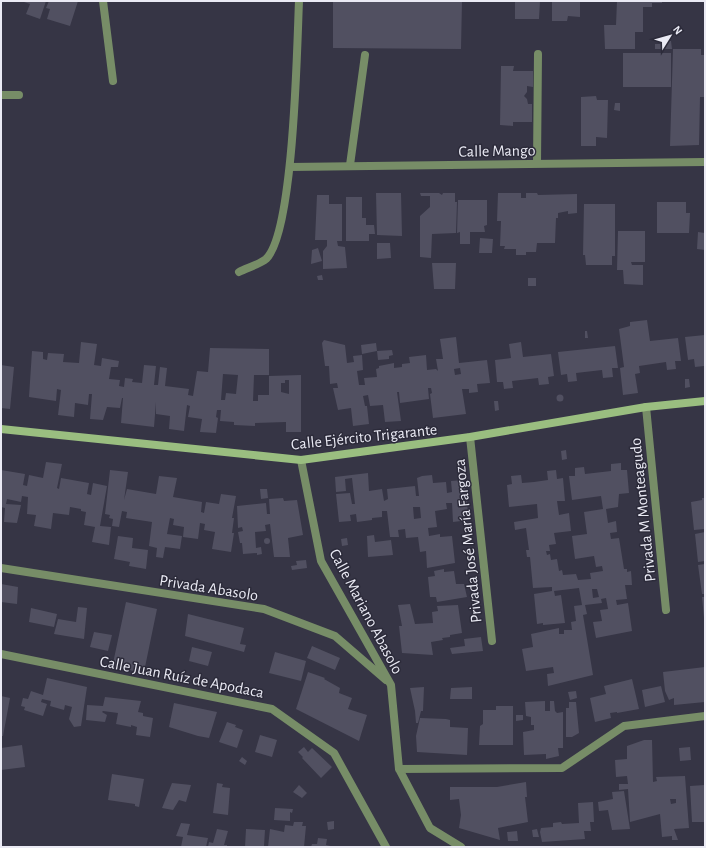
<svg xmlns="http://www.w3.org/2000/svg" width="706" height="848" viewBox="0 0 706 848" font-family="'Alegreya Sans',sans-serif">
<rect width="100%" height="100%" fill="#363545"/>
<!-- building -->
<path fill="#515061" fill-rule="evenodd" d="M21,1H46L40,19L26,14L30,4Z
M49,1H78L70,26L47,19L50,9L46,8Z
M333,1H462L461,49L333,48Z
M515,1H540L539,19H515Z
M552,1H580V17L568,16L567,21H552Z
M617,1H662V3H652V7H643V32H635V49H605L604,25H616Z
M661,41H671L672,49H655V44H661Z
M673,49H701V55H705V97H700L699,145L670,146Z
M623,53H671V87H623Z
M501,66H514L513,71H533V87L527,86V92L524,96L527,99L528,104H532V122H513V126L500,125Z
M596,96L597,100H608L607,138L596,137V146H581V97Z
M615,103H620V111L614,110Z
M376,193H401L402,236L377,235Z
M420,193H439L442,195L443,193H455V202H457L456,233L432,234L431,258L420,257V216L430,207V196H421Z
M498,193H521V198H526V193H537L538,195L577,194V213L568,214V211L558,213V218H556L555,243H537L536,252H526V255H516V249H504L505,246H500L501,221H497Z
M317,195H329V204H342V241H337L338,246L345,247L347,268L323,269V251L327,246V240H315Z
M346,197H362V218H366V225H374L375,234H369V241H346Z
M458,200H487V225L484,226L485,232H470V244H460V232L457,233Z
M657,202H686V213H690L689,233H657Z
M584,204H615V256H612V265H586L585,255H583Z
M618,231H645V262H631L632,265H643V285L624,284L623,270H617Z
M698,232L705,233V250L697,249Z
M480,238L493,239L492,253H479Z
M377,243H390L391,258L377,259Z
M318,248L322,261L311,264L312,250Z
M432,263H456L455,289H434Z
M322,275L323,280H318L317,276Z
M528,278H536V286H528Z
M647,320L650,341L678,338L681,361H675L676,369L667,370L666,362L639,366L640,373L635,374L638,393L623,395L620,368L624,367L619,329L630,326V322Z
M585,331H587L588,338H585Z
M705,335L704,366L695,367L694,359L688,360L685,337Z
M456,337L459,363L487,360L490,383L477,384L478,392L469,393V389H462L466,414L433,418L430,394L432,393L431,388H428L429,399L400,403L399,392H397L401,421L385,422L383,405L370,406L368,395L363,396L365,406H367L369,424L353,426L351,408L338,410L333,388H338L337,383L330,384L329,366H325L322,343L324,340L345,345L347,363L354,362L353,356L362,355L363,370L357,371L359,385H365L364,378L377,377L376,369L379,368V366L394,363V368L402,367V364L410,363L409,357L426,355L427,370L436,369L438,371L436,359H443L440,339ZM460,368L461,374L455,375L454,369Z
M81,342L97,344L94,365L101,366L102,358L119,361L118,367H111L109,379L120,380L119,386L124,387L125,378L133,379L132,382L142,383L144,365L156,366L154,385H158L160,367L167,368L165,386L189,389L188,395L193,396L197,371L208,372L210,348L269,349V375H254L253,401H258V395H269V376L301,375V432H286V422L255,423V426L234,425V422L220,421L221,410H217L216,417L218,418L216,433L200,432L202,419L188,417L190,406L187,405L184,431L169,429L170,416L156,414V402L154,427L121,423L123,398H122L120,408L107,407L103,420L90,419L92,394H89L88,405L75,403L74,417L58,415L61,390L57,389L56,401L29,397L32,351L43,352V359L47,360L48,353L64,354L63,362L79,363ZM223,374L238,375L236,394L226,393L225,400H221ZM285,380H289V394L281,392V383H285Z
M521,342L523,357L551,354L554,376L548,377L549,384L539,385L538,378L512,381L513,388L504,389L503,382H497L495,360L511,358L509,344Z
M376,343L377,351L392,350L393,355L389,356V359L378,360L377,351L362,354L361,345Z
M615,346L618,368H612L613,377L603,378L602,370L576,373L577,381L568,382L567,374L561,375L558,352Z
M1,365L14,367L10,409L1,408Z
M685,379H689L690,387L685,388Z
M556.5 398a3.5 3.5 0 1 1 7 0a3.5 3.5 0 1 1-7 0Z
M494,401H498L499,410L495,411Z
M566,450L567,459L562,460L561,451Z
M46,462L62,464L57,488L59,489L61,478L89,483L87,494L91,495L93,483L107,486L100,526L111,527L109,545L92,542L95,527L84,525L86,512L81,511V509L70,507L69,515L53,513L51,529L34,526L36,515L27,514L28,497L22,496L21,502L7,499L6,504L21,505L17,523L4,522L5,508L1,507V470L25,474L23,485L27,486L29,475L43,478Z
M621,463V470H627L629,493L619,494L618,507L606,509L608,523L616,521L617,532L610,533L611,539L619,538L624,569H627V572L631,571L632,585H625L627,599L616,600L617,605L628,603L632,631L596,638L593,622L602,621L600,610L608,609L606,598L601,599L602,603L585,605L587,614L583,615L593,675L548,686L547,674L554,673L553,667L526,671L522,649L533,647L531,634L559,628V634H564V630H572L571,622L576,621L574,606L582,605L579,588L554,591L555,596L561,595L565,623L543,625V623L537,624L534,594L552,591V587L533,588L530,557H527L526,550H529L526,528L515,530L514,522L538,518L537,504L509,507L507,485L512,484L511,476L521,475L522,483L534,482L548,480L547,471L556,470L557,479L563,478L565,501H557L559,515L569,513L571,531L554,533L556,544L549,545L550,551H546L547,555L550,554L551,560L557,559L559,571L562,570L563,575L576,574L578,580L591,579L590,573L603,571L602,566L596,567L594,556L575,559L572,536L587,534L584,512L603,509L601,496L572,500L569,476H575V468L584,467L585,474L611,471V464ZM592,589H597L599,597L593,598Z
M110,470L128,472L124,500L127,489L156,494L159,476L177,478L173,497L202,502L201,512L204,513L206,502L219,504L221,494L236,496L232,518H234L232,533H234L231,552L212,549L215,532L204,530L205,524L200,523L198,539L183,537L184,527L173,525L174,519L170,518L167,534L182,536L180,549L165,547L163,558L156,557L157,548L149,546L152,522L126,518L127,512L122,511L119,527L112,526L113,519L109,518L110,515L105,514Z
M368,473L369,491L382,489L384,501L388,499L387,489L415,486L416,496H419L417,478L422,476L432,475L433,483L446,482L447,493L452,492L451,481L464,480L469,520L453,522L452,503H446L447,509L435,511L437,527L428,528L429,536L440,534V537L452,536L455,563L427,568L426,551L420,552L418,537L406,538L405,529L398,530L399,537H390L387,511H382V517L372,518V520L357,522L356,514L350,515L351,521L339,522L336,494L350,493L352,504H355L352,478L345,479L346,491L336,492L335,477ZM413,507H420L421,518L414,519Z
M260,489H267L268,498L261,499Z
M283,498L284,501L297,500L303,535L288,538L290,557H274L270,524L265,525L266,531L255,532L256,548L261,547L262,554L257,555V553L243,554L242,543H240L238,532L243,531L242,527L238,528L237,506L266,503L267,514H270L269,499Z
M702,498H705V529L694,530L691,502L702,500Z
M705,532V561L698,562L695,534Z
M374,535L375,542L391,540L393,555L368,557L367,536Z
M118,536L133,538L132,548L148,550L146,569L129,566L130,562L114,559Z
M264 541a3 3 0 1 1 6 0a3 3 0 1 1-6 0Z
M347,538L348,545L342,546L341,539Z
M306,560L307,568L292,570L291,566L297,565L296,561Z
M705,564V594H702L698,565Z
M444,569V572L454,571L456,584H464L467,597L437,602L436,597H430L428,577L435,576L434,571Z
M1,584L18,587L17,604L1,602Z
M702,597H705V618H704Z
M126,602L157,609L144,672L112,668Z
M410,604L415,624L433,623L432,612L438,611L437,606L458,605L462,633L450,635V637L442,638L443,640L431,642L433,655L402,653L399,626H402L398,605Z
M78,607L87,608L84,639L54,634L58,619L76,622Z
M31,608L57,614L54,627L29,622Z
M188,614L244,628L240,644L246,645L244,652L185,636Z
M94,632L112,635L108,651L90,647Z
M481,637L483,651L452,654L450,648L465,646L464,639Z
M312,646L340,658L335,670L307,658Z
M192,647L212,652L208,666L189,661Z
M275,652L306,661L301,681L269,673Z
M705,667V702L674,705V698L669,700L665,691L663,672Z
M308,672L325,678L324,679L340,688L339,693L352,698L348,709L367,715L359,741L296,709Z
M47,678L87,687L81,726L74,727L69,719L72,707L65,705L64,710L50,706L51,701L42,699L41,702L47,704L43,716L24,710L25,707L21,706L23,698L28,699L31,691L43,695Z
M632,679L639,709L617,713V712L610,713L611,718L595,722L590,698L606,694L604,686Z
M661,686L665,702L645,707L642,690Z
M424,687L423,711H421L418,723H416L415,711L410,688Z
M472,687V699H450L451,688Z
M576,691L577,698L570,700L568,692Z
M1,696L10,698L3,736H1Z
M105,697L141,701L138,712L143,713V716L153,718L150,737L136,735L137,727L131,725V727L116,724L118,713L103,711L102,712L107,715L105,722L86,720L87,705L103,706Z
M545,701V711H550V701H554L555,711L557,713L563,712V748H558L559,756L546,759V754L524,755L523,732L534,730V725H531V717L526,716L525,702Z
M569,702H576L579,733L572,737H566V708H569Z
M174,703L217,712L209,738L198,736L169,727Z
M496,706H513V745H479L480,726L483,724V710H496Z
M516,715H523V720L516,721Z
M420,718L446,719L450,720V727L468,728L467,755L417,752L416,736Z
M227,722L236,725L235,727L243,730L237,748L219,742Z
M260,735L277,740L272,757L255,752Z
M644,740H652L653,782L657,781L656,777L685,776L689,828L674,829L678,840H672V836L662,837L660,814L630,822L628,789L619,790V784H628L627,776L616,777L615,760L627,759V746ZM670,799H676V803L671,804Z
M22,745L25,767L1,770V748Z
M304,747L308,752L312,748L332,767L321,778L302,758L303,757L298,752Z
M690,747L691,760L680,761L679,748Z
M242,757L247,761L245,765L239,761Z
M112,774L144,779L139,807L135,806V804L108,800Z
M526,782L527,797H525L528,822L498,828L500,840L459,828L461,815L459,799L450,800V787H497Z
M172,783L191,785L186,802L179,800L173,810L162,808Z
M217,783L223,784L222,787L230,788L228,815L213,813Z
M299,785L307,793L302,798L293,792Z
M705,785V822H692L690,786Z
M624,791L630,829L612,830L608,810L599,811L598,802L613,799L612,792Z
M593,802L594,822H590L591,831H584L585,839L542,842L540,832L541,828L553,827V823L561,822L562,824L579,823L578,803Z
M275,808L293,809L292,813L290,812V821L274,820Z
M334,821V829L328,830L327,822Z
M294,822H303L302,826H306L304,847H268L270,829L284,832L285,825L293,826Z
M181,823L190,824L187,835L208,838L206,847H181L183,837L176,836Z
M217,829L228,831L224,845H227V847H208L209,842L213,843Z
M246,829L265,830L264,846L245,847Z
M537,829L539,837H533L532,830Z
M517,831L518,841H508L507,832Z
M318,838L327,839L326,845L335,847H311L312,844H317Z"/>
<g fill="none" stroke-linecap="round" stroke-linejoin="round">
<!-- service -->
<path stroke="#778d67" stroke-width="8" d="M103,1L113,81
M537,163L538,54
M350,165L365,55"/>
<!-- minor -->
<path stroke="#778d67" stroke-width="8" d="M1,95H19
M290,167L705,162
M239,272C247,268 260,264 266,259C294,233 297,46 299,1
M646,407L666,610
M470,437L492,641
M301,460L321,561L391,685L399,769L430,828L461,847
M1,568L264,609L335,636L386,680
M1,654L272,709L334,753L386,847
M399,769L562,768L624,726L705,716"/>
<!-- secondary -->
<path stroke="#9abe80" stroke-width="8" d="M1,429L301,460L470,437L646,407L705,401"/>
</g>
<g text-anchor="middle" stroke-width="3" stroke-linejoin="round" paint-order="stroke">
<!-- street labels -->
<g font-size="16" fill="#eaeaf4" stroke="#2c2b3a">
<text transform="translate(497 150) rotate(-1)" y="6">Calle Mango</text>
<text transform="translate(364 436) rotate(-6)" y="6">Calle Ejército Trigarante</text>
<text transform="translate(642 510) rotate(-96)" y="6">Privada M Monteagudo</text>
<text transform="translate(467 541) rotate(-96)" y="6">Privada José María Fargoza</text>
<text transform="translate(209 587) rotate(9)" y="6">Privada Abasolo</text>
<text transform="translate(367 611) rotate(62)" y="6">Calle Mariano Abasolo</text>
<text transform="translate(182 676) rotate(11)" y="6">Calle Juan Ruíz de Apodaca</text>
</g>
</g>
<!-- border -->
<rect width="706" height="848" fill="none" stroke="#eaeaf4" stroke-width="4"/>
<!-- north arrow -->
<g transform="translate(670 36) rotate(53)" stroke="#2c2b3a" stroke-width="3" paint-order="stroke">
<path d="M0-3L7 15L0 10L-7 15Z" fill="#eaeaf4"/>
<text y="-6" font-size="11" font-weight="bold" text-anchor="middle" fill="#eaeaf4">N</text>
</g>
</svg>
